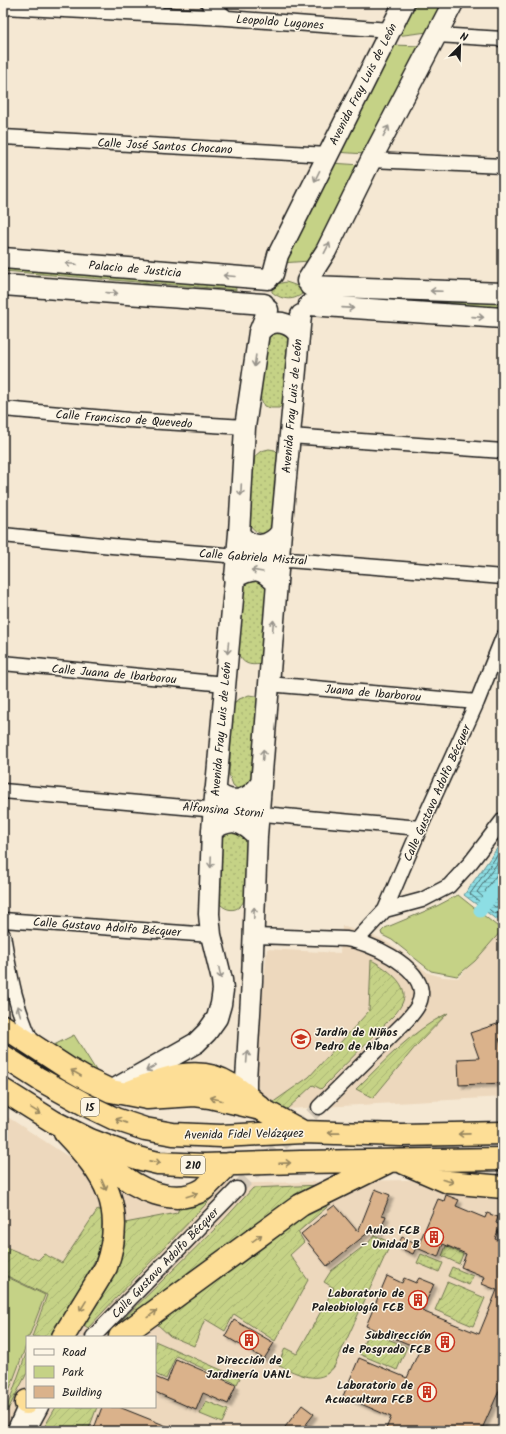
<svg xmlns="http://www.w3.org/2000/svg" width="506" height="1434" viewBox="0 0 506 1434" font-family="Kalam,sans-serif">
<defs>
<pattern id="grass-dots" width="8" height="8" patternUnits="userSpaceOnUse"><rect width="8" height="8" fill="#c5d286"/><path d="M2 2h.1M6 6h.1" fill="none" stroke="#a9b473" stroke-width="1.8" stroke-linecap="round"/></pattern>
<pattern id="garden-furrows" width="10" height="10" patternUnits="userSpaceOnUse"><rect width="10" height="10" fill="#c5d286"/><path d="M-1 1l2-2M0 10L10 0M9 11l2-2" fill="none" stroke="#a9b473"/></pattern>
<pattern id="water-rules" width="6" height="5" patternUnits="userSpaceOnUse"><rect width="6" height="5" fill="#8ddee4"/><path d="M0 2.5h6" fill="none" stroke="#79bec3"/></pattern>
<filter id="shadow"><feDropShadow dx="3.5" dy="3.5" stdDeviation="1" flood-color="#0004"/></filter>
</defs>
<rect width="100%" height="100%" fill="#f5e8d3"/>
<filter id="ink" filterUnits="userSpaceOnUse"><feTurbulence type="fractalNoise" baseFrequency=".025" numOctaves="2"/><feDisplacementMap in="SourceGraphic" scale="8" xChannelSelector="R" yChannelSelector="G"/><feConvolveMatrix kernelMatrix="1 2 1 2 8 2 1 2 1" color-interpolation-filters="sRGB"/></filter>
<g filter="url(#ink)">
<!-- built -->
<path fill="#edd8bd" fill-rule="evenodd" d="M342,926L380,938L395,947L428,973L443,977L458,978L503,928V1097L287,1109L266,1100L258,1088L256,1081L255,1068L267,949L340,953Z
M3,1114L69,1157L109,1172L140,1197L217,1184L503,1178V1431H3ZM27,1337H155V1407H27Z"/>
<!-- grass -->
<path fill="url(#grass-dots)" stroke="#707751" d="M3,263L235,282L236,290L3,271Z
M286,282L292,284L300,287L302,294C292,302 280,299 272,292V287L277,284Z
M345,290L503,299V308L344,298Z
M276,332H284L289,338L285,403L279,408H271L264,406L260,398L265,348L270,336Z
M269,449L275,450L281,456L277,522L266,534C255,533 252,529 247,519L255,456L261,451Z
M268,579L261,664C249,666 243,664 238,653L243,584L246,580Z
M249,695L255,696L259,699L258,775L241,792L233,785L229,774L233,707L237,700Z
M226,830L251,837L244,900C238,915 222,911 216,898L222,835Z
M421,1254L443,1263L439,1272L417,1263Z
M452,1267L473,1276L469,1285L448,1276Z"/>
<!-- park -->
<path fill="#c5d286" stroke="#707751" d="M412,3H443L428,32L396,36Z
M392,45L422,46L365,154L335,152Z
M331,163L362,165L310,261L281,263Z
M458,895L502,930L475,961L457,976L431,971L392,940L382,935L381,932L385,928L435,907Z
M74,1035L97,1072L93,1071L52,1046Z
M3,1275L45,1295L29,1337H27V1343L3,1407Z
M206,1401L228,1410L222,1423L200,1414Z"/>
<!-- garden -->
<path fill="url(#garden-furrows)" stroke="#707751" d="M371,960C383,966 405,981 404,996C404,1002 399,1009 396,1013L321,1089L313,1085L287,1109L272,1103L309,1077L369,1011Z
M448,1013L416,1046L373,1098L356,1089C386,1060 410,1032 448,1013Z
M320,1185L120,1327L112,1330L221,1223L253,1188Z
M222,1187C178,1235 132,1280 88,1328L84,1325C103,1294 129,1262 125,1223L177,1213L180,1206L216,1188Z
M333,1202L298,1232L304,1242L290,1255L308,1280L275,1341L234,1314L225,1331L205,1319L194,1346L170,1336L157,1324L159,1320L310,1213L328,1203Z
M98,1209L102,1211V1243L96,1258L85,1279L49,1337H32L47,1295L3,1274V1246L38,1260L44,1254L62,1263Z
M374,1235L391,1243L334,1367C319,1387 298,1373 279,1366V1363L285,1348L297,1354L334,1288L324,1282L331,1271L369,1242Z
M446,1246L463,1254L459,1264L442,1256Z
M447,1282L485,1298L473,1326L435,1310Z
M369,1331L407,1347L397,1370L359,1354Z
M155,1341L240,1378L237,1384L176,1356L166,1379L155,1374Z
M27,1351V1373L3,1419Z
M56,1407H97L88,1431H42Z"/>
<!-- water -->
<path fill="url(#water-rules)" stroke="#609094" d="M503,840V913L497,920L464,895Z"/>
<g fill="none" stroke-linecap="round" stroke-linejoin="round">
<!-- shore -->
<path stroke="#496a6c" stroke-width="1" d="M503,847L470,894L495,914L503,911
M503,855L477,892L495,907L503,906
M503,866L485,891L496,900H503"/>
<!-- canal -->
<path stroke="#8ddee4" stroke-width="13" d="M480,911L503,880"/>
</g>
<!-- building -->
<path fill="#dab28b" stroke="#1c1c1c" filter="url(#shadow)" d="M503,1022V1038L499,1039L503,1051V1083L459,1085L458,1059L479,1058L470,1033Z
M375,1189L390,1195L382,1215L386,1216L379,1234L370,1231L327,1266L301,1234L328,1212L327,1211L335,1205L358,1232Z
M446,1195L459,1200L456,1206L485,1218L487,1213L498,1217L496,1223L500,1225L495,1239L503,1243V1382L481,1431H385L391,1417L343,1396L359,1358L407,1378L420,1349L366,1326L387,1276L402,1283L404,1278L416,1283L419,1278L434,1284L422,1311L479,1334L497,1290L482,1284L485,1277L461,1267L466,1254L443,1244L438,1257L417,1248L438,1199L444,1201Z
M402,1237L418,1244L413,1254L397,1247Z
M234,1320L274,1343L264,1359L225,1336Z
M176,1359L236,1385L228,1404L203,1393L196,1410L155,1392V1377L167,1382Z
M302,1405L314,1414L301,1431H282Z
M102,1407H119L179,1431H93Z"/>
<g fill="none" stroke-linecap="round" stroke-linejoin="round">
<!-- street-tunnel -->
<path stroke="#d4c9b8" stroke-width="14" stroke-dasharray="14 7" stroke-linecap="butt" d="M237,1189L319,1107"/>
<!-- street casing -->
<g stroke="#1c1c1c" stroke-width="17">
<path id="street" d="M208,3L227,18
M3,7L227,18L390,30
M137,12L157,3
M437,35L503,39
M3,137L328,155
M371,160L503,166
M3,409L129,420L245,427
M290,436L503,451
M3,535L112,546L503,577
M3,663L225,684
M268,684L477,702
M3,791L420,828
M385,910L422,900L449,886L471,862L503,820
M3,920L211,935
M3,935C10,975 15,1008 33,1044
M254,936L346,939C369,942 419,965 421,992C422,1003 414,1012 407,1020L319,1107
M357,940L385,910L420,828L477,702L503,637
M93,1337L237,1189
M14,1431L27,1402
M28,1431L41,1407"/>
</g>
<!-- secondary casing -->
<g stroke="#1c1c1c" stroke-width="23">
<path id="secondary" d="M3,258L268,279
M273,274L278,255L404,3
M307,281L326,251L371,160L453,3
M3,285L264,304
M310,286L503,293
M309,305L503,318
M259,332C262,329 266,325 270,324C280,320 293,325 298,334
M239,533C250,550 270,548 281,532
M234,578C254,567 261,567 277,584
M215,791C232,806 249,801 261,783
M212,830C231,818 241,820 257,836
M111,1091L196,1043L207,1032L217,1018L221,1004L223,990L222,980L211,935L209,914L212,830L239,533L245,427L259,332L268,310
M246,1096V1080L252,981L257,836L281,532L301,315"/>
</g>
<!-- highway casing -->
<g stroke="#1c1c1c" stroke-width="25">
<path id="highway" d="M3,1026L69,1069L88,1080L111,1091L147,1098L195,1095L210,1097L261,1109L303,1132
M3,1056L39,1079L88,1106L115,1119L145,1129L173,1134L221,1136L303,1132L401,1135L503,1133
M3,1090L54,1122L90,1140L137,1158L158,1163L204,1165L301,1162L503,1159
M127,1093C160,1080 197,1063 230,1084C241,1090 250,1099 260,1107
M95,1146C100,1152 106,1160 112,1167C135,1189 174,1208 204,1189L229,1164
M404,1163L448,1182L503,1187
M63,1337L106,1267C127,1207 105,1175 65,1133
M120,1337L301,1205L386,1163
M26,1403L27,1401"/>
</g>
<!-- street -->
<use href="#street" stroke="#fcf5e5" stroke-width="14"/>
<!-- secondary -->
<use href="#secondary" stroke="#fcf5e5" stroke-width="20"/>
<!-- highway -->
<use href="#highway" stroke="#fdde96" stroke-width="22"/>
</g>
<!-- one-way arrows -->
<defs><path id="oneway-shaft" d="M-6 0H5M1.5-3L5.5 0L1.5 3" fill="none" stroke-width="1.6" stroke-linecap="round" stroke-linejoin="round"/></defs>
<g stroke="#97938b">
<use href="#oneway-shaft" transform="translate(386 131) rotate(-62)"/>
<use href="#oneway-shaft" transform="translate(317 176) rotate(116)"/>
<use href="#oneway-shaft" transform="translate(327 248) rotate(-63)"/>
<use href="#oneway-shaft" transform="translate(71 264) rotate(-175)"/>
<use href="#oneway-shaft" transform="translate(229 276) rotate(-175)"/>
<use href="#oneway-shaft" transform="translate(436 291) rotate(-178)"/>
<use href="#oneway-shaft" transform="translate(112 293) rotate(4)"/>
<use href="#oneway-shaft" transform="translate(348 308) rotate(4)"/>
<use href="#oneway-shaft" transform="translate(478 317) rotate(4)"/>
<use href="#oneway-shaft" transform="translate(255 361) rotate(98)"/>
<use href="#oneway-shaft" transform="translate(241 490) rotate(93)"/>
<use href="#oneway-shaft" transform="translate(257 571) rotate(-170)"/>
<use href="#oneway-shaft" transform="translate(273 626) rotate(-85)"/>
<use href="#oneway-shaft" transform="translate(228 648) rotate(95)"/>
<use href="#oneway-shaft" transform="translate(263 755) rotate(-86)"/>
<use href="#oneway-shaft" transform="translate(211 862) rotate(92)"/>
<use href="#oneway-shaft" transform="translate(254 913) rotate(-88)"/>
<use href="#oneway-shaft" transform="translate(220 973) rotate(79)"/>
<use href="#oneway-shaft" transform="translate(19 1011) rotate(-108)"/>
<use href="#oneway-shaft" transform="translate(247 1057) rotate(-86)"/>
<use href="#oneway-shaft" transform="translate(151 1068) rotate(151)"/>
</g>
<g stroke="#98875f">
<use href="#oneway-shaft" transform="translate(76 1073) rotate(-150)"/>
<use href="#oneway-shaft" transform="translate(216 1099) rotate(-165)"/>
<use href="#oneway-shaft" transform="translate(36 1111) rotate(32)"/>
<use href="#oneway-shaft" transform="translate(121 1121) rotate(-160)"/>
<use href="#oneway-shaft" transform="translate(334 1133) rotate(-179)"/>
<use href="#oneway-shaft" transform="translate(464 1134) rotate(179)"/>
<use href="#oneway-shaft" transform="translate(155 1162) rotate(11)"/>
<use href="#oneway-shaft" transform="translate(285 1163) rotate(-2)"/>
<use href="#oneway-shaft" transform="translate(448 1181) rotate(15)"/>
<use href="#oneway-shaft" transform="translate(104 1185) rotate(66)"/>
<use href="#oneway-shaft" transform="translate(192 1195) rotate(-17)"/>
<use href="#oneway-shaft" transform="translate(257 1238) rotate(-36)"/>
<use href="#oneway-shaft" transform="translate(83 1306) rotate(122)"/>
<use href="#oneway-shaft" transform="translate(152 1314) rotate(-36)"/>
</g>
</g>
<!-- icons -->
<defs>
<g id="school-ring" transform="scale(1)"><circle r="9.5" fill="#fcf5e5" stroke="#c8321e" stroke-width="1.5"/><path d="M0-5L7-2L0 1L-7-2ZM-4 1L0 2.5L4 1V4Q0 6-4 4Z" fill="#c8321e"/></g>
<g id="building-ring" transform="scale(1)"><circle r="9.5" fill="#fcf5e5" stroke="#c8321e" stroke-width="1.5"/><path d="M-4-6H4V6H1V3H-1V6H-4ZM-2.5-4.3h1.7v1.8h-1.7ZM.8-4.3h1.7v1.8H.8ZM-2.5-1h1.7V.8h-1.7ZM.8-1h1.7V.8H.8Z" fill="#c8321e"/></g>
</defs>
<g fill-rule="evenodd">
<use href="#school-ring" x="301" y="1039"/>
<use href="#building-ring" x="434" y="1237"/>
<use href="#building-ring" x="418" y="1300"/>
<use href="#building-ring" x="249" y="1340"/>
<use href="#building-ring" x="445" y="1342"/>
<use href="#building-ring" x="427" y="1392"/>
</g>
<g text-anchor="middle" stroke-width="3" stroke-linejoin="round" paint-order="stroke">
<!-- shield labels -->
<g fill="#fcf5e5" stroke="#5f5d58" stroke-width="1">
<rect x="81" y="1098" width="18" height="18" rx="3"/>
<rect x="181" y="1156" width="24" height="18" rx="3"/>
</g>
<g font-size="11" font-weight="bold" fill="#1c1c1c">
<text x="90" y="1111">15</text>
<text x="193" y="1169">210</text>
</g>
<!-- street labels -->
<g font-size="12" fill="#1c1c1c" stroke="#fcf5e5">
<text transform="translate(280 22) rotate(4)" y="4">Leopoldo Lugones</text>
<text transform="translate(363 84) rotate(-63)" y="4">Avenida Fray Luis de León</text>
<text transform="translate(165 146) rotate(3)" y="4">Calle José Santos Chocano</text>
<text transform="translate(135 269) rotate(5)" y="4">Palacio de Justicia</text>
<text transform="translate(292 406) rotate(-85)" y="4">Avenida Fray Luis de León</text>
<text transform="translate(124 419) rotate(4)" y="4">Calle Francisco de Quevedo</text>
<text transform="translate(253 557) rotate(4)" y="4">Calle Gabriela Mistral</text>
<text transform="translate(114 674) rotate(5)" y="4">Calle Juana de Ibarborou</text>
<text transform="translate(373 693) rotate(5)" y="4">Juana de Ibarborou</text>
<text transform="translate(221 729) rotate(-85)" y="4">Avenida Fray Luis de León</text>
<text transform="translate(437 793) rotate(-66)" y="4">Calle Gustavo Adolfo Bécquer</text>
<text transform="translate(223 810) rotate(5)" y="4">Alfonsina Storni</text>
<text transform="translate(107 927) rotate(4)" y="4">Calle Gustavo Adolfo Bécquer</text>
<text transform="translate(244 1134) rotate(-1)" y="4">Avenida Fidel Velázquez</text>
<text transform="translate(165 1263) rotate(-46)" y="4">Calle Gustavo Adolfo Bécquer</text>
</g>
<!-- poi labels -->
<g font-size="12" font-weight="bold" fill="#1c1c1c" stroke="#fcf5e5" text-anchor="end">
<text x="315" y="1036" text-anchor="start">Jardín de Niños<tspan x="315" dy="14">Pedro de Alba</tspan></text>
<text x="420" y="1234">Aulas FCB<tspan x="420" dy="14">- Unidad B</tspan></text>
<text x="404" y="1297">Laboratorio de<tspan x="404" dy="14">Paleobiología FCB</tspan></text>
<text x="431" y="1339">Subdirección<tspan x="431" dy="14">de Posgrado FCB</tspan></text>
<text x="249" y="1364" text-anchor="middle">Dirección de<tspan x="249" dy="14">Jardinería UANL</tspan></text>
<text x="413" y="1389">Laboratorio de<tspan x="413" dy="14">Acuacultura FCB</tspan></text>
</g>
</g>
<!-- margin -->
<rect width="506" height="1434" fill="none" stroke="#fcf5e5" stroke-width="16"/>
<rect x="8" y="8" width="490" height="1418" fill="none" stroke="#1c1c1c" stroke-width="1.5" filter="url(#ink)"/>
<!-- legend -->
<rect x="26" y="1336" width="130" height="72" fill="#fcf5e5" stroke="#a29e95"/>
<rect x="34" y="1349" width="20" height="6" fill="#fcf5e5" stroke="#a29e95"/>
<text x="62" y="1356" font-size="12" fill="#1c1c1c">Road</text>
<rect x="34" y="1366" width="20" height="12" fill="#c5d286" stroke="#a29e95"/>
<text x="62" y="1376" font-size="12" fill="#1c1c1c">Park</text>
<rect x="34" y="1386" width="20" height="12" fill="#dab28b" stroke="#a29e95"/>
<text x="62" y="1396" font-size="12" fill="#1c1c1c">Building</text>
<!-- north arrow -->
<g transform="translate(460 46) rotate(23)" stroke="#fcf5e5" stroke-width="3" paint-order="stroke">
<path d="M0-3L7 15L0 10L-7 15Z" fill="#1c1c1c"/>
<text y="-6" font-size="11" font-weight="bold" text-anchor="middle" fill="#1c1c1c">N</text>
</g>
</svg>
